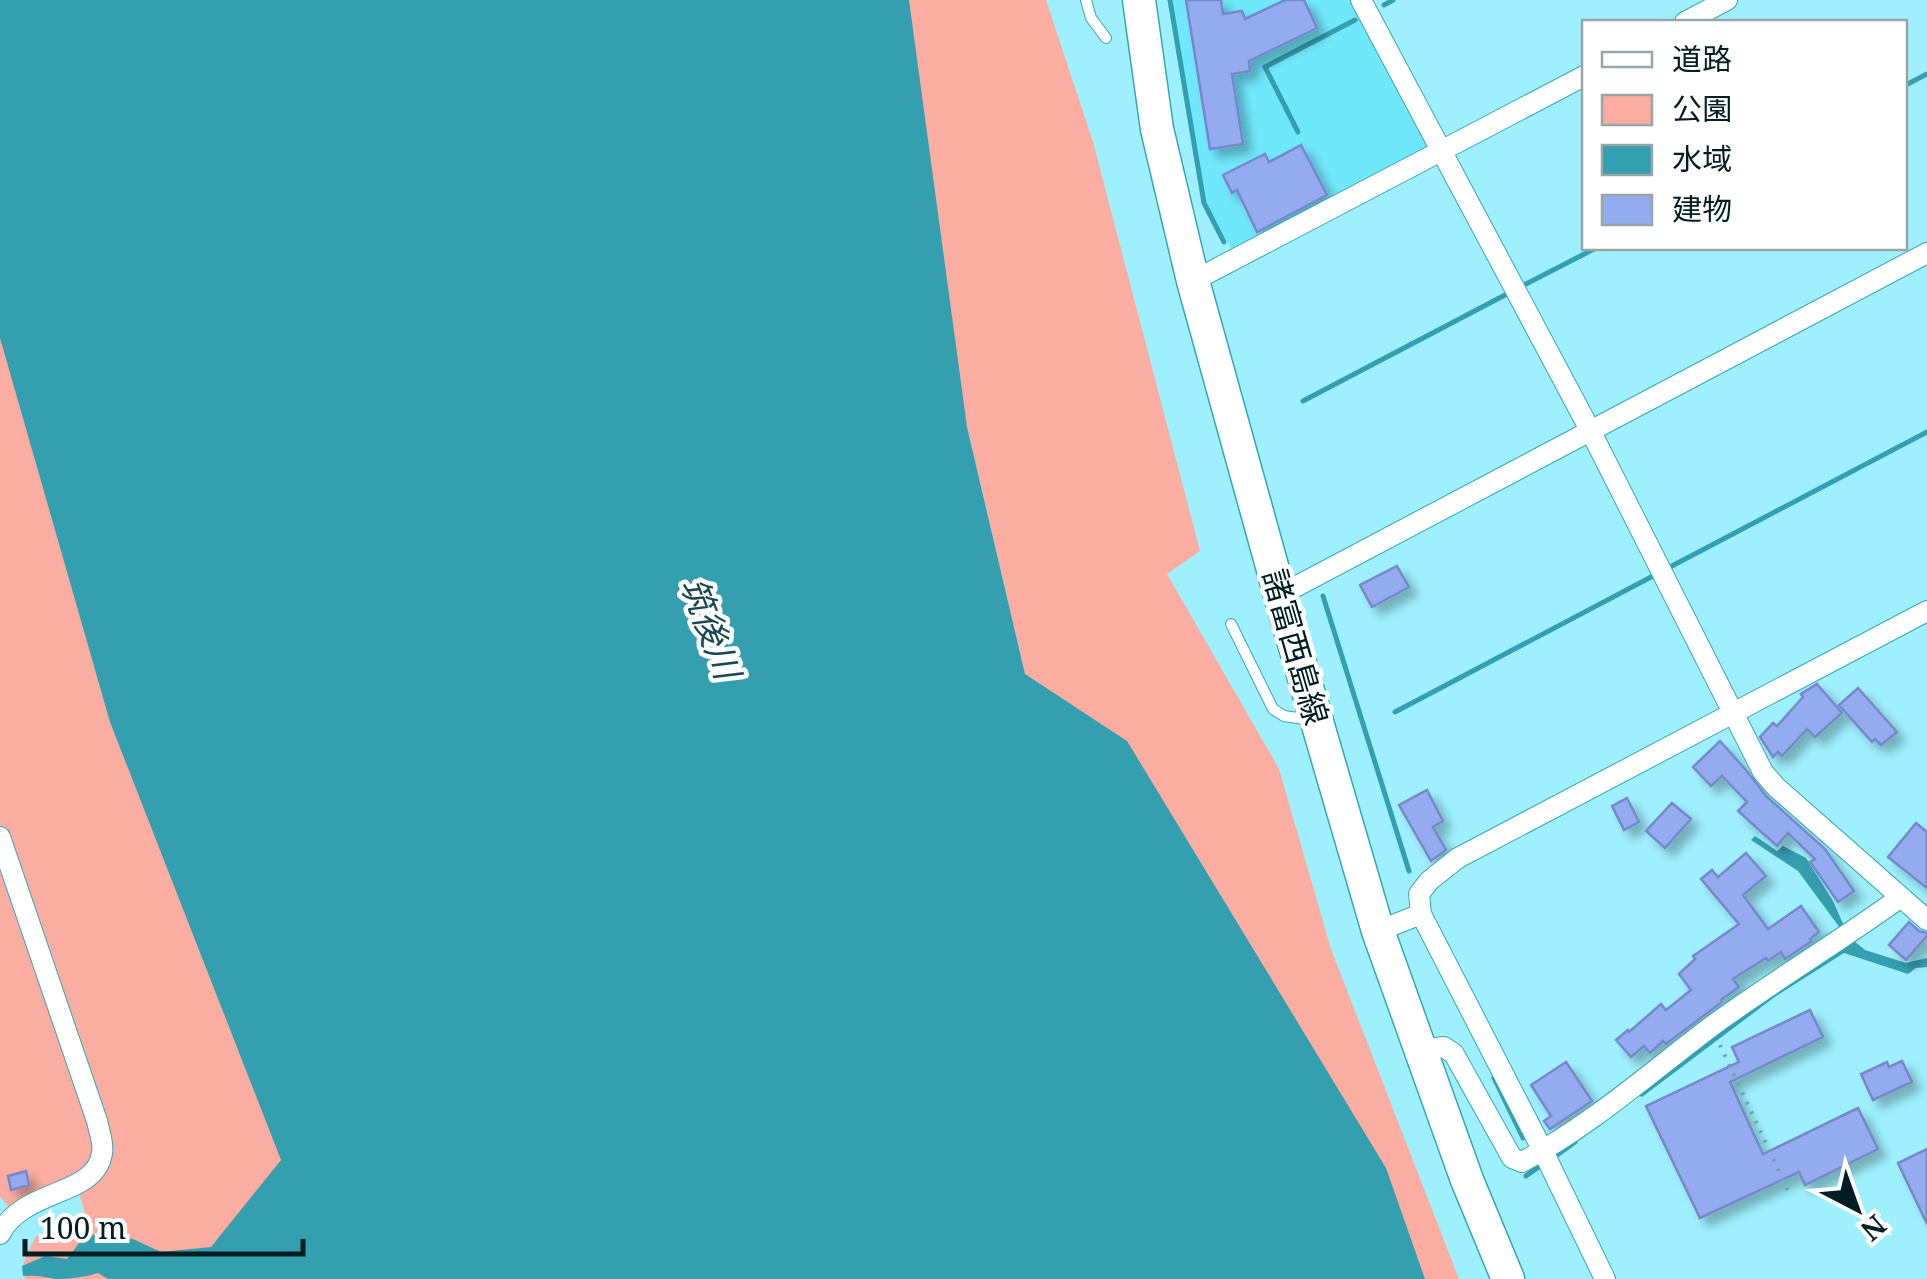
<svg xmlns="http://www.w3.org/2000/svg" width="1927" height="1279" viewBox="0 0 1927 1279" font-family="'Noto Serif','Noto Sans JP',serif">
<defs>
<filter id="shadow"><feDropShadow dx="8" dy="8" stdDeviation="5" flood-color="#0004"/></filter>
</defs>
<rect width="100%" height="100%" fill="#9ff0fe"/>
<!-- built -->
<path fill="#70e8fc" d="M1172,0H1354L1433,150L1233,252L1206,202Z"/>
<!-- green -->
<path fill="#faada0" d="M845,0H1046L1093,142L1200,551L1167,574L1279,769L1331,949L1459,1279H1380L1025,674L967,427Z
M0,145L411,1279H26C18,1264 30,1250 36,1236L86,1218L79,1192L108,1147L0,824Z
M0,851L97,1132L96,1162L75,1179L8,1206L0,1197Z"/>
<!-- water -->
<path fill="#349faf" d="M0,0H909L967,427L1025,674L1127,741L1386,1168L1425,1279H108L98,1273C85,1277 71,1279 56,1279C44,1277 36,1275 23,1276L22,1266L45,1256L67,1259L86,1234L133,1239L161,1252L211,1247L281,1160L110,722L0,338Z
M1755,836L1777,851L1783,846L1806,858L1833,901L1849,937L1865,950L1906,963L1927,958V967L1916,968L1908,974L1844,953L1776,996L1642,1097L1638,1095L1840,928L1798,871L1751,840Z"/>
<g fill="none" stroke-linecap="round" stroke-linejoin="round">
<!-- stream -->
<path stroke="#349faf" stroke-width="5" d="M1170,0L1204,203L1224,242
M1384,5L1393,0
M1904,86L1927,74
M1298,132L1265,67L1355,20
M1524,285L1596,248
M1303,401L1505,295
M1670,567L1927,432
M1323,596L1409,871
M1395,712L1653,576
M1494,1078L1523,1138
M1557,1155L1575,1142
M1526,1176L1540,1166"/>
</g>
<!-- building -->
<path fill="#95abef" stroke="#7489ca" stroke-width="2.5" filter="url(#shadow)" d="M1186,0H1221L1223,14L1242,11L1245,19L1285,0H1304L1317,28L1249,61L1250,71L1232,74L1243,144L1210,149Z
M1301,145L1327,195L1257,232L1237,190L1232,193L1223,175L1265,154L1269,162Z
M1397,566L1409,587L1372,607L1360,585Z
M1817,684L1842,713L1815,737L1807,729L1782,756L1778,752L1773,757L1760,737L1773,723L1777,726L1803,697L1801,694Z
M1858,688L1897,732L1881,745L1875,739L1872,742L1839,705Z
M1720,741L1746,770L1766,796L1825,849L1854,891L1838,902L1810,862L1815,859L1788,833L1777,846L1738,811L1747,802L1722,776L1711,786L1693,767Z
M1427,790L1443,821L1433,827L1446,850L1431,861L1399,805Z
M1627,798L1639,822L1624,830L1612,806Z
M1672,803L1691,819L1665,848L1646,831Z
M1916,823L1927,832V888L1888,857Z
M1746,853L1766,876L1743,895L1768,929L1801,906L1819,932L1810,939L1812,941L1785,959L1781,952L1768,961L1766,958L1733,979L1739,987L1721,1000L1722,1002L1666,1044L1663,1041L1650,1053L1644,1046L1631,1057L1616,1040L1628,1030L1629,1032L1661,1004L1666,1010L1691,990L1679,974L1695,959L1693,956L1739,924L1701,879L1712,870L1718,877Z
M1909,922L1919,931L1927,933V936L1906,960L1889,945Z
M1810,1010L1823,1037L1730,1082L1762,1152L1763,1154L1858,1108L1878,1149L1805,1185L1799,1172L1700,1218L1646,1106L1739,1062L1732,1047Z
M1902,1061L1912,1082L1873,1100L1861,1074L1887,1062L1889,1067Z
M1566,1062L1592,1101L1550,1129L1544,1121L1551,1116L1531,1085Z
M1927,1149V1224L1898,1163Z
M26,1171L29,1185L11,1190L8,1176Z"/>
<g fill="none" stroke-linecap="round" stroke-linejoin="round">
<!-- lane casing -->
<g stroke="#35a6b7" stroke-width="12">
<path id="lane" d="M1086,0L1091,18L1106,38
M1231,624L1273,709L1284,716L1311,720"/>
</g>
<!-- street casing -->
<g stroke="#35a6b7" stroke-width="22">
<path id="street" d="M1361,0L1590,430L1763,772L1776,787L1927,920
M1685,22L1727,0
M1193,281L1584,76
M1280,595L1927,253
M0,837L97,1121C99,1131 104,1143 102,1153C96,1197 23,1188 0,1234
M1378,931L1421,914
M1421,1050L1444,1047L1454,1054L1512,1158L1522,1162C1592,1125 1653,1070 1716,1023C1777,979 1840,941 1901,897
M1605,1279L1543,1151L1421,914L1419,894L1429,881L1458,858L1927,611"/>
</g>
<!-- primary casing -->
<g stroke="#35a6b7" stroke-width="35">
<path id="primary" d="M1139,0L1157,129L1193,281L1280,595L1378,931L1467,1180L1508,1279"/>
</g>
<!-- path -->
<path stroke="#67a6b2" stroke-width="4" stroke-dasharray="2.5 8" stroke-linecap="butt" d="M1720,1045L1790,1195"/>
<!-- lane -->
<use href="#lane" stroke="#fff" stroke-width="10"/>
<!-- street -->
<use href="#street" stroke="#fff" stroke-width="20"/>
<!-- primary -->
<use href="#primary" stroke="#fff" stroke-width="32"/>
</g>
<g text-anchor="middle" stroke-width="9" stroke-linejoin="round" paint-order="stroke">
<!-- street labels -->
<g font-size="32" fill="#001e24" stroke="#fff">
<text transform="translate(1295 647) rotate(74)" y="11">諸富西島線</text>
</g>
<!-- water labels -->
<g font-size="35" font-style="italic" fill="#1a484f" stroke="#fff">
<text transform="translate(710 628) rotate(69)" y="12">筑後川</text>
</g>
</g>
<!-- legend -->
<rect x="1582" y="20" width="325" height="230" fill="#ffffff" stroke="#99a5a7" stroke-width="2.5"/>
<rect x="1602" y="52" width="50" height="15" fill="#ffffff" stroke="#99a5a7" stroke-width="2.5"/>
<text x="1672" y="70" font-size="30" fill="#001e24">道路</text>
<rect x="1602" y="95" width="50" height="30" fill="#faada0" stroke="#99a5a7" stroke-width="2.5"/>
<text x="1672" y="120" font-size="30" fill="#001e24">公園</text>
<rect x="1602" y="145" width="50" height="30" fill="#349faf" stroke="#99a5a7" stroke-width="2.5"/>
<text x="1672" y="170" font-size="30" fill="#001e24">水域</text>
<rect x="1602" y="195" width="50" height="30" fill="#95abef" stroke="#99a5a7" stroke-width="2.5"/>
<text x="1672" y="220" font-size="30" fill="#001e24">建物</text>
<!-- north arrow -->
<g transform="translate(1857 1209) rotate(139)" stroke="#ffffff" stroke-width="8" paint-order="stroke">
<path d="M0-8L18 38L0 25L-18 38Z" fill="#001e24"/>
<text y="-15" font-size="28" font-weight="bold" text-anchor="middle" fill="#001e24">N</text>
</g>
<!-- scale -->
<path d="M25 1239v15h278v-15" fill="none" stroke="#001e24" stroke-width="5"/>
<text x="40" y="1239" font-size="30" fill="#001e24" stroke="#ffffff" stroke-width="8" paint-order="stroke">100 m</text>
</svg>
